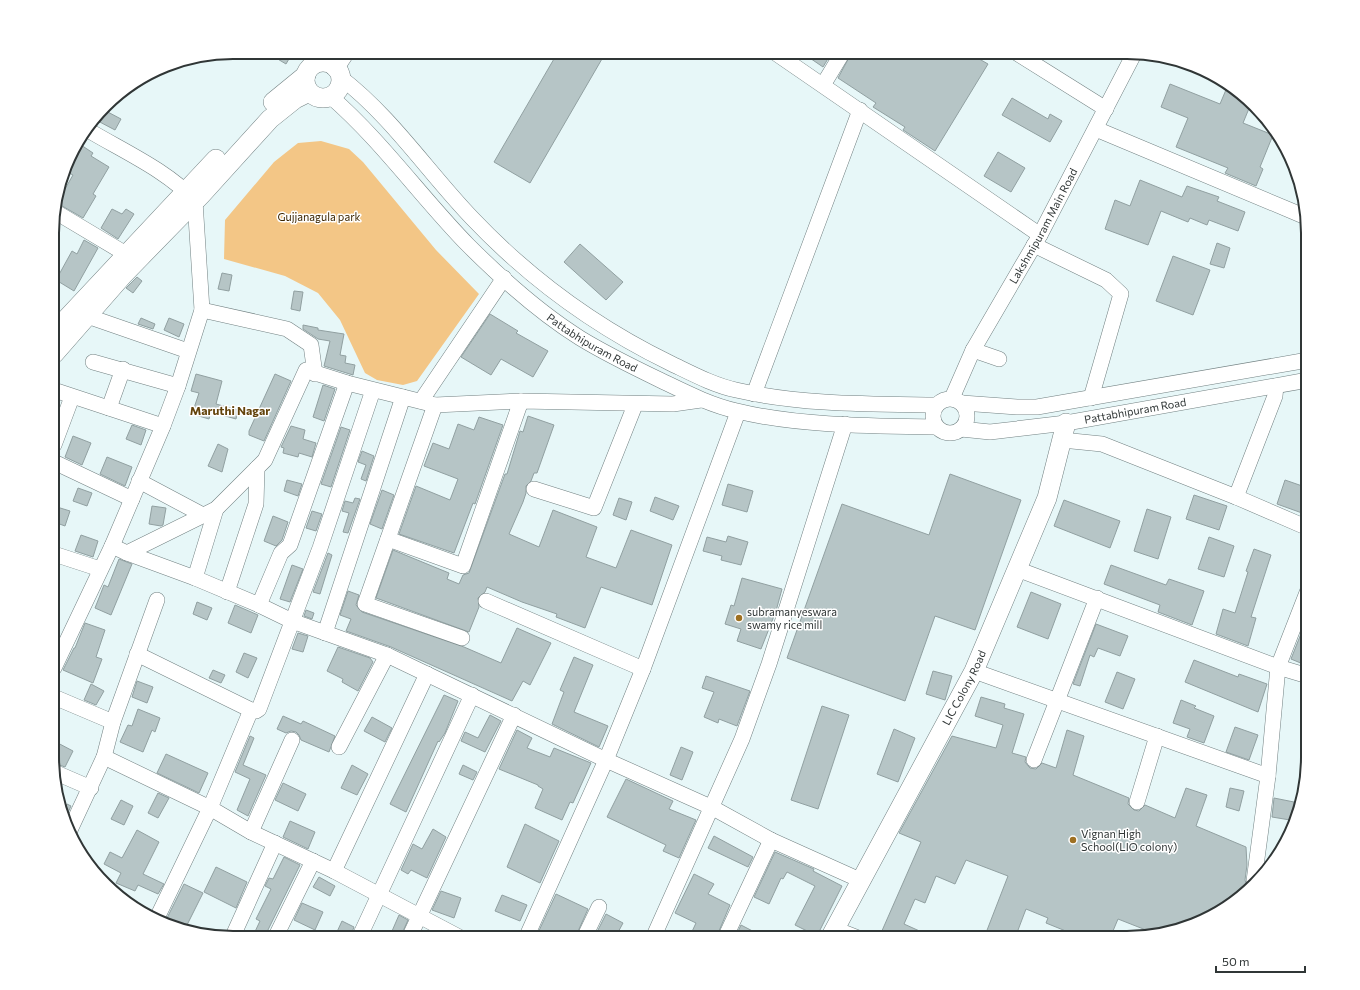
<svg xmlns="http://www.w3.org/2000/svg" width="1360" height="990" viewBox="0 0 1360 990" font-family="Commissioner,sans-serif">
<rect width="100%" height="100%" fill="#e7f7f8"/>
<!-- green -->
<path fill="#f3c686" d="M321,141L349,149L363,162L436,250L479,294L417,381L403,385L377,380L365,373L340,320L318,293L285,276L224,259L225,220L274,162L298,143Z"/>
<!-- building -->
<path fill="#b6c5c6" stroke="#91a0a1" d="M266,52H293L286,64Z
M558,52H606L530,183L494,162Z
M801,52H832L823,67Z
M852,52H880L891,59L895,52H967L988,64L935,151L903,130L905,127L873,107L876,103L838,78Z
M1170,84L1220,104L1228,85L1237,90L1250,106L1243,123L1273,135L1260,167L1263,169L1256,186L1225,173L1228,168L1176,147L1188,118L1161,107Z
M1012,98L1048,119L1050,114L1062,121L1050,142L1002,115Z
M104,110L121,119L115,130L96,120Z
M78,143L93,153L91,156L109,167L93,194L96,196L83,218L57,203L73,175L65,171L71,153Z
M998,152L1025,168L1011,192L984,176Z
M1140,180L1182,197L1187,186L1219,197L1217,201L1245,212L1238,231L1209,220L1207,225L1190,218L1188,222L1161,211L1148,245L1105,229L1115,200L1130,206Z
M112,209L122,214L126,209L134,214L118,239L101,228Z
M84,240L98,248L74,291L56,280L72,251L77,254Z
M1217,243L1230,248L1224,268L1210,264Z
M580,244L623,282L606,300L564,262Z
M1173,256L1210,270L1193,315L1156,301Z
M222,273L232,275L229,291L218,289Z
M137,277L142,281L133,293L126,288Z
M294,291L303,292L300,311L291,309Z
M490,314L518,331L516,333L548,351L533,377L501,359L491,375L461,357Z
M141,318L155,324L153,329L138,324Z
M169,318L184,324L179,337L164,330Z
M303,325L318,328V330L344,334L340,355L346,356L345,363L355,365L353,375L324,366L330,341L318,339L303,329Z
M196,374L222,381L216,404L238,410L236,419L211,412L209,419L192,414L199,393L191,391Z
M275,374L291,381L264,441L249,435V431Z
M323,385L335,389L324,421L313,417Z
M528,416L554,425L537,473H534L531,481L526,486V493L523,502L509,534L539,547L553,510L597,527L586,557L616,568L631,530L672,545L652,605L601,587L585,628L556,617L557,614L522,602L487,587L485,592L478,598L479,607L469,632L376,598L393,550L449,573L447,579L459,584L463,575L469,573L505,474H507L520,431L523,432Z
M479,417L503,425L475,504L473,503L454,553L399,534L416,486L450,500L458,479L424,466L433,443L449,449L458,424L474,430Z
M132,425L146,430L141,445L126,439Z
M291,426L305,430L303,439L316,443L312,457L299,453L298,457L283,453L284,448L281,447Z
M341,427L350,430L331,487L321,484Z
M73,436L91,443L82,465L65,457Z
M218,444L228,449L222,472L208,466Z
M362,451L374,456L366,481L361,479L366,465L358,462Z
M107,457L132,467L125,486L100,474Z
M950,474L1021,500L975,630L935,616L905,701L787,658L842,504L929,535Z
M287,480L302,484L298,496L284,491Z
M1285,480L1308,488V498L1302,513L1277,504Z
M728,484L753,491L747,512L722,505Z
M78,488L92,493L87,506L73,501Z
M382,490L394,495L382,529L370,524Z
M1194,495L1227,506L1219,530L1186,519Z
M655,497L679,506L673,520L650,511Z
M355,498L360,499L348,533L343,532L349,513L342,511L345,501L353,503Z
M619,498L632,502L626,520L613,515Z
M1064,500L1120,521L1110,548L1054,526Z
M152,506L166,508L163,525L161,526L149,524Z
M57,507L70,511L65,526L54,522Z
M1147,509L1171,517L1158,559L1134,551Z
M312,511L322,514L316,531L306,528Z
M273,516L288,522L282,540L276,546L264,541Z
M81,535L98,541L93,557L75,551Z
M728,536L748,542L741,565L721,560L722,556L703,551L707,537L726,542Z
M1209,537L1234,546L1224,577L1198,569Z
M1254,549L1271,555L1251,617L1256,618L1248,646L1216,634L1223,609L1235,613L1248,572L1246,571Z
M328,553L332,555L320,594L313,592Z
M119,559L132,564L111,615L95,608L104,585L108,587Z
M292,565L303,569L290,602L280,599Z
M1111,565L1166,585L1169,579L1204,591L1192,625L1158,612L1160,605L1104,584Z
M742,578L782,589L776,611L761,649L737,641L741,629L725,624L731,605L734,606Z
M348,591L359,595L356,605L362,612L464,647L501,663L517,628L551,643L530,685L523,681L512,701L391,647L346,631L351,619L340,615Z
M1031,592L1061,604L1048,639L1017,627Z
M197,602L212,608L207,620L193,614Z
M235,605L258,615L251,633L228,623Z
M306,610L314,613L312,619L304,616Z
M1308,616V653L1303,664L1291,659Z
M85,623L105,630L96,657L102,659L93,683L63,670L74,648H75Z
M1096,624L1128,636L1120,656L1098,648L1094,657L1090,655L1080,686L1073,684Z
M298,633L308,636L303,652L292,649Z
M338,647L370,658L373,662L358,691L342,682L343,679L327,671Z
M244,653L257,658L248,678L236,672Z
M574,657L593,665L574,712L608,726L599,747L552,724L564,692L560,690Z
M1194,660L1238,677L1239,674L1267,684L1258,712L1185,682Z
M213,670L225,675L221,683L209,678Z
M933,671L952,676L945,700L926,694Z
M1117,672L1135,679L1123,709L1105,702Z
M706,676L750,691L737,726L719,719L718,723L704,717L714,692L702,688Z
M137,681L153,687L147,703L132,697Z
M91,684L104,691L96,705L84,700Z
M444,695L458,701L445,733L439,742L438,741L406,812L390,804Z
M981,697L1005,704L1004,708L1024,714L1012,753L1026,757L1025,762L1030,768L1036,769L1042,763L1056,768L1067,730L1084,736L1073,775L1129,798L1128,804L1134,810L1139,811L1145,805L1175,818L1186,788L1207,795L1196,826L1246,847L1247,865L1245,880L1247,886L1207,919L1151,932L1118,919L1110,938H1083L1046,923L1048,918L1026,909L1015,938H984L1008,876L966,860L955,884L936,876L925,903L915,899L904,924L935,938H892L881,933L921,842L899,833L952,736L996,748L1003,725L975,716Z
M1181,700L1196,706L1194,708L1214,716L1204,743L1187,737L1190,729L1173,723Z
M822,706L849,715L818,809L791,800Z
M138,709L160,718L155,732L152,730L143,752L120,742L128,725L132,726Z
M490,715L501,721L485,752L461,741L465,732L478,738Z
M283,716L301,724L303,721L335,736L329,752L301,740L299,735L296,732L291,731L286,733L277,729Z
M372,717L392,728L385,742L364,731Z
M1235,727L1258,735L1249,760L1226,752Z
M894,729L915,738L898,782L877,774Z
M517,730L532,738L527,748L550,757L554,748L591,763L573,803L570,802L562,820L535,808L543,789L538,786V785L499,769Z
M250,736L254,738L243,765L266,775L248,816L237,810L250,779L235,772Z
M54,741L73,751L65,767L54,763Z
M681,747L693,752L682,780L670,775Z
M166,754L208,773L199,793L157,773Z
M352,765L368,774L357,795L341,788Z
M463,765L477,772L473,780L459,774Z
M626,779L673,801L669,809L696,820L679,858L663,851L666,845L607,817Z
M283,783L306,794L298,811L275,800Z
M1230,788L1244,791L1239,811L1226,807Z
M158,793L169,798L158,818L148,813Z
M1274,798L1294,802L1290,820L1272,817Z
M121,800L133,806L124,825L111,819Z
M67,804L71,806L66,817L64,811Z
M290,821L315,832L308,849L283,837Z
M525,824L559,841L540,883L507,867Z
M433,829L446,837L427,878L411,870L408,874L401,870L413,844L422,849Z
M137,830L159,842L143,874L164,884L158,894L138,885L135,891L116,883L121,873L104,864L110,852L122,858Z
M714,836L753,857L748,867L708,848Z
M775,852L814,869L813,871L842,886L817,936L795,925L815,886L787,872L783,879L781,878L769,904L754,897Z
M284,857L300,865L264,938H252L260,921L256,919L271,889L265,886L269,878L273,879Z
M216,867L247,882L236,908L204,892Z
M694,874L714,884L708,894L730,905L716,938H689L696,923L675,913Z
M319,877L335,886L330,896L313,887Z
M184,884L203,893L185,929L164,924Z
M441,891L461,898L454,918L432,910Z
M556,894L588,909L575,938H543L537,935Z
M502,895L527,905L520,921L495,911Z
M302,903L323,912L315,930L294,920Z
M606,914L623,923L615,938L598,930Z
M399,915L408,920L400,938H389Z
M342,921L354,927L350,938H343L336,934Z
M741,925L766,938H735Z"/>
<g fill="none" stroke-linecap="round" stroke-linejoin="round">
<!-- minor casing -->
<g stroke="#728182" stroke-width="16">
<g id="minor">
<path d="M774,52L1040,235"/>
<path d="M1015,52L1106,109"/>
<path d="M340,77C392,117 427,171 472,218C529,278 596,327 670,363C691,373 713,385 736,390C802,405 869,404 936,405"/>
<path d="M823,85L843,52"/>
<path id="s1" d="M330,96C382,141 421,197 468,245C502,279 540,313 580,338C606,354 633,367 660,380C685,392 710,405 737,411C798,426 873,426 936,427"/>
<path d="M1096,129L1306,217"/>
<path d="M54,211L126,254"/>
<path d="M1034,245L1106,280L1121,294L1091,398"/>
<path d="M202,310L287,329L311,345L315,374"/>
<path d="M87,316L188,351"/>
<path d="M973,350L999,359"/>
<path d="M93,362L178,386"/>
<path d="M54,390L163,426"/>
<path d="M754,394L860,110"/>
<path id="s2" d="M952,398L973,350L1040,235L1135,52"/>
<circle cx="950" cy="416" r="17"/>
<path d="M421,401L504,278"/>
<path d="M962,403L1017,407H1037L1308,360"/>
<path d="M435,405L365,604L462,638"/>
<path d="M109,408L123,369"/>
<path id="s3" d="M961,429L990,432L1066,423L1308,380"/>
<path d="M1062,440L1102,444L1236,497L1308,528"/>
<path d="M54,445L72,397"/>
<path d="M54,462L132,499"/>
<path d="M139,481L203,515"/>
<path d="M534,489L594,508L635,405"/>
<path d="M1236,497L1275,396L1276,386"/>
<path d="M388,539L463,566L521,401"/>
<path d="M112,546L127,553L216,509L265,460L306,370L347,383L435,405L521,401L673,404L701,400"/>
<path d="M127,553L195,578L259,605L292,621L387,655L606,760L713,808L771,840L860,880"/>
<path d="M54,554L100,569"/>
<path d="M1017,569L1278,667L1308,676"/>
<path d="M195,578L216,509"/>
<path d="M227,592L256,504L257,468"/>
<path d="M486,601L643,669"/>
<path d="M259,605L281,553L290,545L347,383"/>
<path d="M325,633L403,397"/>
<path d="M137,654L251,710L256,711L259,709L320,548L373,390"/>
<path d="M54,668L112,546L163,426L178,386L202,310L195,201C168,171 123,151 88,130"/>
<path d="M974,671L1268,776"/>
<path d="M54,697L113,722"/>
<path d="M339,747L387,655"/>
<path d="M104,757L210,808L251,832L334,871L461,938"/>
<path d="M1034,760L1097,598"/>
<path d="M54,772L91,788"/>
<path d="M1137,802L1157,736"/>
<path d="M70,830L104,757L113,722L157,600"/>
<path d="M251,832L292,740"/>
<path d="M334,871L427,674"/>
<path d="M1254,881L1268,776L1278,667L1308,590"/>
<path d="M156,920L210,808L251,710"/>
<path d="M835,929L858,938"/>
<path d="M232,938L275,843"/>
<path d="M275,938L313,861"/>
<path d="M359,938L472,695"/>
<path d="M409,938L514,715"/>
<path d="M526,938L606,760L643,669L738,412"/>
<path d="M584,938L599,907"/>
<path d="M653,938L742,739L769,664L845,424"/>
<path d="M725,938L771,840"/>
</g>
</g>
<!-- major casing -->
<g stroke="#728182" stroke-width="20">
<g id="major">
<circle cx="323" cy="80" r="18"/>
<path d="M335,67L345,52"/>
<path d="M273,102L306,75"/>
<path d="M54,332L216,159"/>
<path d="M54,354L124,274L201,195L270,119L295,99L309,92"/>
<path id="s4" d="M830,938L974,671L1047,498L1066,423"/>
</g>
</g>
<!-- minor -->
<use href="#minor" stroke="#fff" stroke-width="15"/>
<!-- major -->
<use href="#major" stroke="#fff" stroke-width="19"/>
</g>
<!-- markers -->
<g fill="#9e7022" stroke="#fff" stroke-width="1.5">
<circle cx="739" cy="618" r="4"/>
<circle cx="1073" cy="840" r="4"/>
</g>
<g text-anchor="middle" stroke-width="3" stroke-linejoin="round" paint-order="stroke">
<!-- park labels -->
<g font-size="11" fill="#3b2501" stroke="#fff">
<text x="319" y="221">Gujjanagula park</text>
</g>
<!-- street labels -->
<g font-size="11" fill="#303636" stroke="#fff">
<text dy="4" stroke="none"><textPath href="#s2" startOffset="195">Lakshmipuram Main Road</textPath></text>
<text dy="4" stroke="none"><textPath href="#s1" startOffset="362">Pattabhipuram Road</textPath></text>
<text dy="4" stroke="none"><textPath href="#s3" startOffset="176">Pattabhipuram Road</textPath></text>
<text dy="4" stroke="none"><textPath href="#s4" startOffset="284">LIC Colony Road</textPath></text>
</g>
<!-- poi labels -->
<g font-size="11" fill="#303636" stroke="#fff" text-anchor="start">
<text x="747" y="616">subramanyeswara<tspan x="747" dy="13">swamy rice mill</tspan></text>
<text x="1081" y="838">Vignan High<tspan x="1081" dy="13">School(LIO colony)</tspan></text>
</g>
<!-- neighbourhood labels -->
<g font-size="12" font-weight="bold" fill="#63430b" stroke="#fff">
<text x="230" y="415">Maruthi Nagar</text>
</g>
</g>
<!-- crop -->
<path d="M0 0H1360V990H0ZM233 59H1127A174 174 0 0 1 1301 233V757A174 174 0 0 1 1127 931H233A174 174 0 0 1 59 757V233A174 174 0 0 1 233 59Z" fill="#fff" fill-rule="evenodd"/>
<path fill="none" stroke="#303636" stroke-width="2" d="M233 59H1127A174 174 0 0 1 1301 233V757A174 174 0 0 1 1127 931H233A174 174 0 0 1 59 757V233A174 174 0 0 1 233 59Z"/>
<!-- scale -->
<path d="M1216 966v6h89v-6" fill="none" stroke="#303636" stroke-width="2"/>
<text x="1222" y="966" font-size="12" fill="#303636" stroke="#ffffff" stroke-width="3" paint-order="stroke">50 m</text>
</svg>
